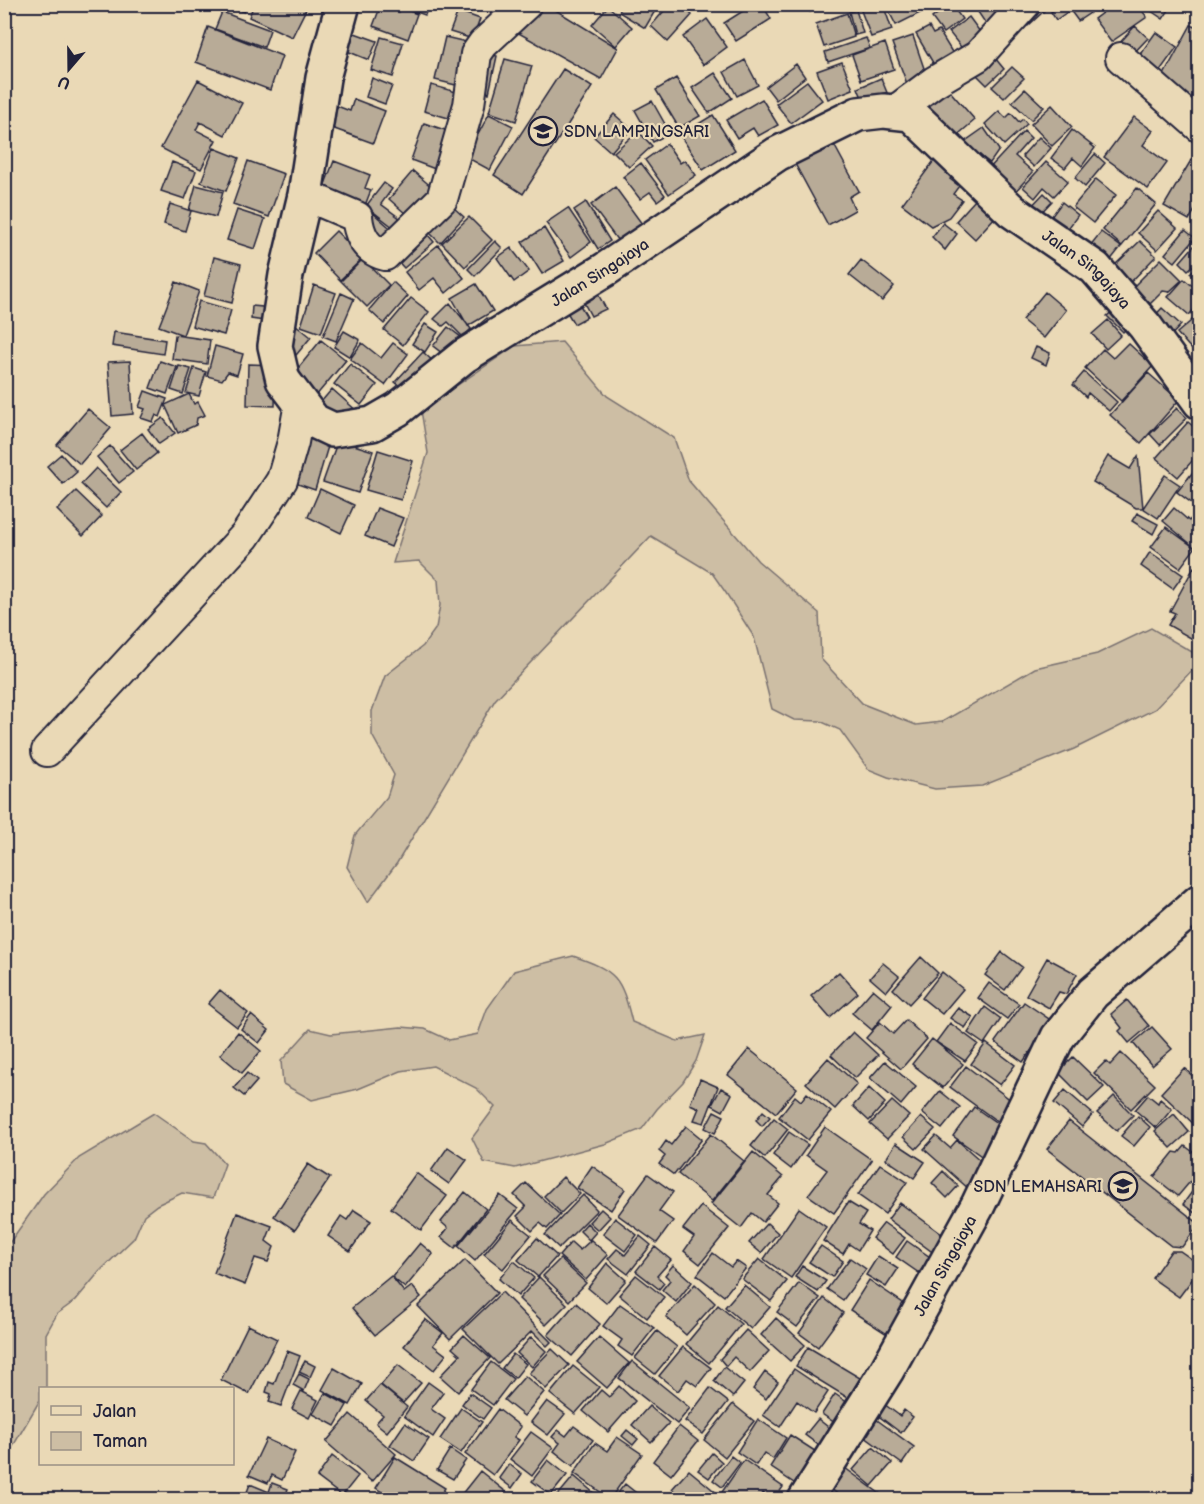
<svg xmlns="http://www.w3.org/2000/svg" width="1204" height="1504" viewBox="0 0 1204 1504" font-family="'Balsamiq Sans',sans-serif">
<rect width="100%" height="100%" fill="#ead9b6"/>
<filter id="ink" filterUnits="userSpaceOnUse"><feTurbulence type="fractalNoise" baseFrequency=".0167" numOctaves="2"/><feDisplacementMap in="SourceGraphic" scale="12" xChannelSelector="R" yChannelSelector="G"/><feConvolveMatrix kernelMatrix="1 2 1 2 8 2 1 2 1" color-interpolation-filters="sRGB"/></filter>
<g filter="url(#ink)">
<!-- green -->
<path fill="#cdbea4" stroke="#787070" stroke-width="1.5" d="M562,342L607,396L674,438L689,481L758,561L819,613L821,659L863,704L916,725L942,722L1035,668L1097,654L1151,628L1199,656V663L1155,709L1074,749L982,786L935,789L888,777L868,769L840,730L820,721L794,720L772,709L754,637L726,593L712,573L651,536L495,700L397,863L368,902L347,867L355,835L387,797L394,775L372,735V711L385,676L423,646L436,628L440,605L438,580L419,561L393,563L428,453L421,410L515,346Z
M573,956C617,971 621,977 632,1022L677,1041L705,1035L696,1061L683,1082L657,1109L642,1129L605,1144L515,1168L484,1162L472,1138L495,1107L476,1088L433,1066L401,1071L358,1089L312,1100L283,1084L281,1061L310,1029L331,1034L401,1027L425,1029L449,1040L478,1034L487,1009L514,971Z
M154,1113L194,1141L206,1143L225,1164L213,1198L182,1193L157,1205L144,1215L134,1238L100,1271L76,1300L57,1314L46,1334V1388H40V1400L5,1460V1249L44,1194L79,1158Z"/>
<!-- building -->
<path fill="#b8ab97" stroke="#22223b" stroke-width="1.5" d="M226,4H248L244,12Z
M254,4H301L307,7L292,37L249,17Z
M404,4H429L425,15L403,7Z
M485,4H514L503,21L483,8Z
M531,4H546L618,48L601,79L515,31Z
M623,4H632L641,11L644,4H659L645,28L619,12Z
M670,4H681L692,15L668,42L651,26Z
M691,4H704L696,11Z
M754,4H762L771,19L736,41L724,23Z
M805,4H821L810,12Z
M871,4H883L892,30L871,37L860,8Z
M885,4H915L920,13L896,25Z
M925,4H939L931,11Z
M951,4L962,19L943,33L932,18Z
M960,4H995L1001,14L986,24L974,6L965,12Z
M1038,4L1044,11L1028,26L1020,17Z
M1046,4H1058L1050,10Z
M1062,4H1084L1090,13L1078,21L1070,10L1056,20L1051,12Z
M1087,4H1104L1093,11Z
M1114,4H1137L1147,17L1111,42L1094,19Z
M1141,4H1173L1163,19Z
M381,5L399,12L400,7L417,14L408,39L373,26Z
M608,6L632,27L616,46L592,25Z
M856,10L863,33L855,35L849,12Z
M458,11L480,19L473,39L450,32Z
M222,12L270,30L264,47L215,29Z
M847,13L854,37L824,47L816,24Z
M969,17L983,36L964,51L949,32Z
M707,19L727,47L703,65L683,37Z
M1191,25L1200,29V82L1189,102L1158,86Z
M1135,26L1148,38L1129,58L1116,47Z
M208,27L282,56L270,90L196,62Z
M929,27L933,34L939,31L955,57L936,68L916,34Z
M349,31L377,41L369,60L342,49Z
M1156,32L1177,47L1154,79L1133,64Z
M913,36L927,77L907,84L892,43Z
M381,37L403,43L393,77L371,70Z
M445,37L475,44L464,87L435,80Z
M866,38L870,48L828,62L825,52Z
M885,43L894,69L861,80L852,55Z
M485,53L497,56L489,93L477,90Z
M995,58L1004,69L987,85L977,75Z
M505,59L532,66L516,121L489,112Z
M745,60L758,85L737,96L724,72Z
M842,62L853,89L828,99L817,71Z
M796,64L805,77L776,100L766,87Z
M1012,67L1024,78L1004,98L992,87Z
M563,69L592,87L523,194L494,175Z
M715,73L732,98L709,113L692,88Z
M372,78L392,86L385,104L366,97Z
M676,78L700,116L679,128L656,90Z
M881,78L888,95L865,105L858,88Z
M198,80L242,103L225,135L200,122L196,130L216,140L201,169L161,148Z
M807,81L822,100L791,123L776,104Z
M431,85L467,95L459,121L424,111Z
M948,89L975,120L954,138L927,108Z
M1025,89L1044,107L1031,120L1012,102Z
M354,99L385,111L373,143L329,127L337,106L350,111Z
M762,99L778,125L758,136L753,128L737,138L726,120Z
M652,101L670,133L653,142L635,110Z
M1052,105L1072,127L1052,146L1031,124Z
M999,111L1006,118L1011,113L1019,122L1023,119L1027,124L1004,145L985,124Z
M489,114L513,126L490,170L466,157Z
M614,114L631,129L611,152L594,137Z
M713,115L735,150L703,170L680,135Z
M1134,117L1153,131L1143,145L1167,163L1148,189L1104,157Z
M424,123L448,131L435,169L411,160Z
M984,128L999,150L990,163L979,155L968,163L957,147Z
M1072,130L1095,148L1082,166L1073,158L1065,168L1051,158Z
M638,131L652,146L629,167L614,152Z
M1024,131L1031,138L1015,156L1033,172L1012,195L986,172Z
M1039,137L1051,148L1034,167L1022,156Z
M832,141L859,191L849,197L855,210L828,225L794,162Z
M667,144L680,163L685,160L696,175L669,194L645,160Z
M1200,145V202L1189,220L1164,206Z
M214,148L239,158L226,191L201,182Z
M1095,154L1105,163L1085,187L1075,178Z
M936,158L955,172L950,179L959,186L953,194L962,200L949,217L931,226L902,204Z
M248,161L284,174L269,217L233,204Z
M334,161L370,175L365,188L371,190L362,213L320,197Z
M172,162L196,171L185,199L161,191Z
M1046,162L1068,181L1054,196L1044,187L1035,198L1023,187Z
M641,163L665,195L657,201L650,192L640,199L623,177Z
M413,171L440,194L415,222L389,199Z
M1096,179L1116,195L1093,223L1073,207Z
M384,183L392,189L381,204L405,222L398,231L366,206Z
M196,185L223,192L216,217L189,210Z
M615,187L645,228L621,245L591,205Z
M1137,188L1156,204L1122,246L1103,230Z
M1044,193L1052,201L1034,220L1026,212Z
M976,199L996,216L975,239L956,221Z
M586,202L610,241L598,249L574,210Z
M1062,202L1078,215L1067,230L1051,217Z
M170,204L191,211L185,231L164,224Z
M453,207L464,217L440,243L429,232Z
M568,208L591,242L571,257L546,223Z
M237,210L265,219L255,249L227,240Z
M1158,211L1177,228L1157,250L1138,233Z
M373,213L396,233L383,249L359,229Z
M469,217L492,240L465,267L442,243Z
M943,223L957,234L945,250L932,237Z
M544,228L564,261L542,274L522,242Z
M423,229L434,242L404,268L392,255Z
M1185,230L1195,238L1175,262L1165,254Z
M336,231L363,258L340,280L314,253Z
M1101,232L1121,247L1105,267L1085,252Z
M1200,239V260L1188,270L1180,262Z
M495,241L502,248L475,276L468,269Z
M1140,241L1156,256L1123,290L1111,278L1119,269L1115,265Z
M438,245L464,278L446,293L434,278L419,290L405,272Z
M511,248L529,271L514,282L497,258Z
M214,257L241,264L232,303L204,296Z
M363,259L389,285L367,307L341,281Z
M1161,259L1182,280L1169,292L1163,291L1150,304L1133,287Z
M861,260L894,286L882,301L849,275Z
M1199,265L1200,266V282L1190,273Z
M1184,279L1200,292V303L1189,315L1168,297Z
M176,282L199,291L183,335L159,326Z
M393,282L408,296L384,324L369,310Z
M476,284L493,311L468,326L452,298Z
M314,285L336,293L321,333L301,326Z
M1045,292L1066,310L1044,338L1022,320Z
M341,293L354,299L336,341L323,336Z
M598,294L606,309L591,316L583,301Z
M411,298L429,312L403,345L384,330Z
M577,300L587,317L574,324L564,307Z
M199,301L231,310L224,335L192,326Z
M450,303L471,329L463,337L448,322L443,326L434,319Z
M252,306L273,308L271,322L251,319Z
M1116,308L1131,324L1123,332L1107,316Z
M1162,308L1181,325L1166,341L1147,324Z
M1197,316L1200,318V347L1194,352L1177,333Z
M487,318L494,326L464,337Z
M1108,320L1121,335L1106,349L1092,334Z
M295,324L311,337L292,360L276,347Z
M425,324L438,332L425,352L412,344Z
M448,327L462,338L447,357L433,346Z
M344,331L360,340L350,357L334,347Z
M114,332L165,340L163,354L112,346Z
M175,335L210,340L207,364L172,359Z
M321,340L346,360L315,397L291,377Z
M362,343L381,358L393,343L408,354L385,385L350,359Z
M1128,343L1153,366L1121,401L1085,368L1103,349L1113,358Z
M215,346L243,354L237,375L228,372L222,380L207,376Z
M1036,347L1050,353L1046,365L1031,358Z
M423,352L436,364L408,393L395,382Z
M1196,356L1200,366L1191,373L1185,365Z
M130,361L133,414L112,416L108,362Z
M160,361L177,367L167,394L150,388Z
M248,364L276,365L275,406L247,405Z
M350,364L377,385L361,405L334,384Z
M179,366L191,369L183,394L171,390Z
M194,368L206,372L199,396L186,393Z
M1084,372L1117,402L1109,411L1088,393L1086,397L1073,385Z
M1148,373L1179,400L1141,443L1110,415Z
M332,389L358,412L332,424L315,409Z
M145,391L167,399L160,417L156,415L153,422L141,418L145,409L139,407Z
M189,394L194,404L198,402L205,415L197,418L196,425L178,433L165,405Z
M1177,408L1187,418L1160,445L1150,434Z
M88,409L111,428L80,464L57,445Z
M163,418L175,433L159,444L148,429Z
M1188,422L1200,432V452L1178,477L1156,458Z
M142,433L157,453L136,470L120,450Z
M310,437L329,443L315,490L295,483Z
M338,440L373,451L358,493L323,482Z
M110,446L133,472L119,483L97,457Z
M378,450L413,461L401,500L366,490Z
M61,454L77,472L63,484L47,466Z
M1108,456L1130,469L1138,456L1143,508H1136L1093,482Z
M1200,463V496L1193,504L1177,492Z
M96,468L121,492L106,508L81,484Z
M1165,475L1180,485L1158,518L1143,508Z
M320,489L354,505L341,533L308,517Z
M76,491L102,516L83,536L57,510Z
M377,508L403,518L391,547L365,536Z
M1174,508L1189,521L1200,509L1199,551L1163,521Z
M1137,513L1158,524L1153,534L1132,521Z
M1166,527L1195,548L1180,568L1151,547Z
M1150,552L1183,575L1173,589L1141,566Z
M1194,567L1200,570V635L1196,641L1168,625L1175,613L1170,611Z
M1002,952L1022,967L1005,990L985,975Z
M921,957L938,973L909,1004L893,989Z
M1047,958L1077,974L1066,994L1059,992L1049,1008L1026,995Z
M883,963L899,976L886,992L870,978Z
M839,972L858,993L830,1018L811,996Z
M942,972L963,989L942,1014L922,998Z
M989,983L1019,1004L1007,1019L978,998Z
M873,989L892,1005L872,1030L852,1013Z
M220,990L248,1013L237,1027L208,1004Z
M1127,1000L1149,1026L1129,1043L1119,1031L1122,1028L1111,1014Z
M1024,1002L1052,1021L1023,1062L995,1042Z
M985,1007L1001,1019L984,1044L968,1033Z
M958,1008L973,1017L965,1028L950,1018Z
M251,1015L269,1030L259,1043L241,1029Z
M906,1020L927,1039L901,1069L866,1038L880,1022L893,1034Z
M950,1023L978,1044L965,1061L936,1042Z
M1152,1027L1172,1049L1152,1066L1133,1043Z
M238,1032L261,1051L242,1073L220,1055Z
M853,1032L878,1055L855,1078L831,1055Z
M932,1039L963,1064L943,1088L912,1064Z
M986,1043L1015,1065L1000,1085L971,1064Z
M749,1049L797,1088L776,1113L728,1075Z
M1121,1053L1155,1085L1131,1109L1094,1073L1106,1061L1110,1065Z
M1073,1057L1104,1087L1088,1102L1058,1072Z
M828,1058L857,1084L835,1109L806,1083Z
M885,1061L916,1087L901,1105L870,1078Z
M966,1066L1016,1104L1001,1124L950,1087Z
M1184,1068L1200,1083V1130L1161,1093Z
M247,1073L257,1081L244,1096L234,1088Z
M700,1079L718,1087L704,1123L694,1120L699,1108L690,1104Z
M721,1088L732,1094L723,1111L712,1105Z
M869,1088L885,1103L869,1121L853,1106Z
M1065,1090L1093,1114L1082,1127L1054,1103Z
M940,1091L960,1107L942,1129L922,1113Z
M807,1093L831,1112L808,1140L779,1117L795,1096L801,1101Z
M1148,1095L1158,1103L1160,1099L1172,1109L1156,1128L1135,1110Z
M1114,1096L1133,1115L1117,1131L1097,1113Z
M892,1101L909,1116L887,1139L870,1124Z
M974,1107L1008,1131L987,1160L953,1136Z
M714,1111L724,1116L715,1133L705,1128Z
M763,1111L770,1117L762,1126L756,1120Z
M1174,1114L1189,1132L1171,1148L1155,1131Z
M1138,1116L1150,1127L1134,1146L1121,1136Z
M921,1117L935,1129L916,1149L903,1137Z
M774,1118L788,1129L765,1158L751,1146Z
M1069,1121L1199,1224L1182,1247L1171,1246L1047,1149Z
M686,1126L702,1139L674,1175L659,1164L665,1156L659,1151L666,1141L671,1145Z
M825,1127L872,1160L834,1213L808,1195L827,1170L806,1155Z
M789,1132L808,1145L791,1169L773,1155Z
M711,1134L744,1161L712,1201L678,1174Z
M936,1136L950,1148L957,1140L989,1168L970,1190L924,1149Z
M896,1143L925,1162L914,1178L886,1159Z
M1185,1146L1200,1157L1197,1165L1200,1170L1178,1196L1154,1177L1174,1152L1179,1153Z
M448,1147L467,1160L449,1184L431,1171Z
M753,1152L783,1177L768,1195L778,1203L763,1222L752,1213L741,1228L711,1204Z
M308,1164L330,1178L295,1230L274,1216Z
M880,1164L907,1182L885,1214L858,1195Z
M592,1166L625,1189L611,1210L577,1188Z
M943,1171L958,1186L947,1198L932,1183Z
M416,1173L447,1196L421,1230L391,1208Z
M648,1174L673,1192L659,1211L673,1221L657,1243L618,1215Z
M563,1177L580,1194L561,1213L544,1196Z
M526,1183L560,1215L547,1229L540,1223L532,1231L517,1216L526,1207L514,1195Z
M1197,1185L1200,1186V1217L1183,1204Z
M465,1192L486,1209L455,1248L441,1237L448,1228L441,1222Z
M500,1195L518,1209L475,1261L458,1246Z
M583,1195L597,1210L559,1248L545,1235Z
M848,1202L866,1213L859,1224L870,1231L858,1250L849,1244L843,1254L823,1241Z
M900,1203L947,1238L935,1254L888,1219Z
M701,1206L729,1228L700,1264L684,1251L694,1237L683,1229Z
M799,1208L826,1227L791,1278L764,1259Z
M601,1209L610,1217L598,1230L589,1222Z
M354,1210L371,1221L350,1251L328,1236L341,1216L347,1220Z
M237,1213L272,1226L266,1241L274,1247L268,1262L255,1258L245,1285L214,1273Z
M615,1218L637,1235L625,1251L603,1234Z
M512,1220L531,1235L503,1269L484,1254Z
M587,1223L596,1232L589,1240L580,1231Z
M767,1223L778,1233L761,1253L749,1243Z
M884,1223L905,1238L893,1254L872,1238Z
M640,1236L651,1245L628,1274L608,1259L617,1249L625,1255Z
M537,1238L557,1256L538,1277L518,1260Z
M591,1240L608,1255L586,1280L559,1256L571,1242L580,1250Z
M907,1241L930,1257L919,1273L896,1257Z
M420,1243L433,1254L405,1288L392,1277Z
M821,1246L843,1261L832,1277L809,1262Z
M655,1247L671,1260L657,1276L664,1283L659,1289L636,1271Z
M1171,1251H1180L1200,1265V1269L1179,1297L1152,1278Z
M713,1253L731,1267L736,1261L746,1268L724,1296L697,1275Z
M878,1256L898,1269L886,1287L866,1275Z
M850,1258L866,1269L843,1300L827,1289Z
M560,1259L586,1283L569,1301L543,1276Z
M759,1259L787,1281L771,1301L742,1279Z
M465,1260L497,1293L450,1339L418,1306Z
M514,1261L534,1278L518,1296L499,1279Z
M607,1263L626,1280L606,1303L588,1288Z
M673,1265L692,1282L676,1302L662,1290L670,1280L665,1275Z
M802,1266L826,1281L818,1292L795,1277Z
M636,1275L664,1297L647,1318L619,1295Z
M391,1276L404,1292L412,1286L421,1297L375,1335L352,1308Z
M539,1277L567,1304L546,1325L519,1299Z
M869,1280L906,1305L887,1334L850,1310Z
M799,1283L820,1298L797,1327L777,1312Z
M695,1284L715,1303L686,1335L666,1317Z
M744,1285L770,1307L751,1329L725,1307Z
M502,1292L551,1342L547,1346L532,1331L498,1364L463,1329Z
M824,1298L843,1313L818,1347L799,1333Z
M576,1303L600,1324L572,1356L548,1335Z
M620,1304L654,1328L632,1356L618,1346L622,1340L603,1326Z
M718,1305L741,1324L709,1363L686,1344Z
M776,1318L805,1345L790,1361L761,1335Z
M425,1319L443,1333L433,1345L446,1355L434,1370L404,1346Z
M248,1325L277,1339L249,1394L221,1380Z
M746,1330L769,1351L750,1372L734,1357L726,1366L720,1359Z
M657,1331L677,1347L655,1374L635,1358Z
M464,1335L490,1358L458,1392L440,1376L460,1355L452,1348Z
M531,1337L546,1351L532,1367L517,1353Z
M599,1337L629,1363L607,1388L577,1362Z
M683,1347L711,1368L697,1386L687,1379L678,1391L659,1376Z
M808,1347L860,1378L848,1398L796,1366Z
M552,1349L569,1365L546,1389L529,1373Z
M287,1351L300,1356L281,1406L269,1402L271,1394L266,1392L269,1382L274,1384Z
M513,1354L526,1364L515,1378L502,1368Z
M305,1361L315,1366L310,1377L299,1372Z
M632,1361L690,1408L677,1424L619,1378Z
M491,1362L513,1379L493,1405L471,1389Z
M398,1365L421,1383L403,1403L381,1385Z
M573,1366L599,1387L575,1414L550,1394Z
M724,1367L744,1383L733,1397L714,1381Z
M334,1368L362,1384L350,1405L322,1390Z
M794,1369L828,1392L814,1413L797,1401L780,1427L763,1415Z
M765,1372L778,1382L766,1399L753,1389Z
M299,1374L309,1379L304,1391L293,1385Z
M525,1376L544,1392L524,1416L504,1400Z
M428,1382L443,1393L431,1409L445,1419L433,1437L404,1416Z
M380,1385L407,1407L387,1432L376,1423L383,1415L366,1401Z
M619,1386L635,1401L608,1432L583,1411L601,1390L609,1397Z
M710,1388L728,1402L703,1434L685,1421Z
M301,1391L318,1400L309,1418L292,1409Z
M325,1393L347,1405L335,1426L313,1414Z
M470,1393L491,1408L483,1419L462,1404Z
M835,1394L851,1405L838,1425L822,1414Z
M547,1401L565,1414L548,1435L531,1422Z
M733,1404L754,1421L725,1457L704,1440Z
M884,1404L900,1416L904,1410L913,1417L901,1433L876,1414Z
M649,1406L669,1423L651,1442L632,1425Z
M461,1408L482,1422L461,1453L440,1439Z
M498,1409L521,1427L514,1437L519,1440L493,1475L465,1454Z
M350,1414L396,1454L372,1482L326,1442Z
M873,1417L914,1447L902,1464L861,1434Z
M758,1419L786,1438L773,1459L764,1453L756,1465L737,1452Z
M818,1419L833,1431L821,1447L805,1435Z
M405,1423L429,1439L414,1461L390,1445Z
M574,1426L593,1440L573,1466L554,1451L560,1443L552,1437L558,1430L566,1436Z
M679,1426L698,1441L671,1475L653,1461Z
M627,1430L638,1439L633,1445L622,1436Z
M531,1432L553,1448L532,1476L510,1459Z
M790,1435L818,1453L797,1485L770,1467Z
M617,1437L642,1454L610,1499L574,1473L595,1443L607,1451Z
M266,1439L295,1452L282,1480L272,1475L268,1483L249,1475Z
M873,1447L892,1463L872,1486L853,1470Z
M450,1449L466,1460L453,1479L437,1470Z
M712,1453L722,1462L709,1478L698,1470Z
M332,1456L358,1476L342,1496L317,1477Z
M731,1456L740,1463L722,1487L713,1480Z
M395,1457L445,1488L437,1500H394L376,1488Z
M548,1460L567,1475L551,1495L532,1481Z
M744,1460L783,1487L774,1500L763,1493L759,1500H742L738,1497L733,1500L722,1492Z
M509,1464L522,1474L512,1488L499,1478Z
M845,1468L883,1496L881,1500H845L830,1488Z
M689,1470L718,1494L713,1500H685L672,1489Z
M480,1471L506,1492L500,1500H457Z
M574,1476L602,1500H554Z
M272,1483L288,1489L284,1500H244L250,1484L269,1492Z
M625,1484L645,1500H612Z
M724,1494L732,1500H719Z"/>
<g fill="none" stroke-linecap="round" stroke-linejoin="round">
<!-- minor casing -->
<g stroke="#22223b" stroke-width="34">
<path id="minor" d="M1121,58L1200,127
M895,111L934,82L978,56L1025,4
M305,195L357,217C359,235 366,250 385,255L442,199L469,105L476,54L483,44L526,4
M47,751L245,536L282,480L293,442L300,403"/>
</g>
<!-- tertiary casing -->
<g stroke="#22223b" stroke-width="38">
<g id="tertiary">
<path id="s1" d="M343,4L323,78L305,195L286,275L275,346L283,380L314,421L333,430L372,424L398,409L464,356L606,269L777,154L858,114L884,111L911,114L1012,211L1095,268L1145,326L1200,402"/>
<path id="s2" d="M805,1500L887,1370L978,1205L1058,1037L1093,993L1200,901"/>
</g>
</g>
<!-- minor -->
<use href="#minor" stroke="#ead9b6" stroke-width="30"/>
<!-- tertiary -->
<use href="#tertiary" stroke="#ead9b6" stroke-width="33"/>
</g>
</g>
<!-- icons -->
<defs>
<g id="school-ring" transform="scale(1.5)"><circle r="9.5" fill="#ead9b6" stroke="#22223b" stroke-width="1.5"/><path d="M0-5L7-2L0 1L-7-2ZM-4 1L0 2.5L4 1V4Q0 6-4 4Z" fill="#22223b"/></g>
</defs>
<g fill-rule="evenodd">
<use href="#school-ring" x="543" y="131"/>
<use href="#school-ring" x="1123" y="1186"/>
</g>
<g text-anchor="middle" stroke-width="4.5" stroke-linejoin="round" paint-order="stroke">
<!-- poi labels -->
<g font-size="16" fill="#22223b" stroke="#ead9b6" text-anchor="start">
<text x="564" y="137">SDN LAMPINGSARI</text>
<text x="1102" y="1192" text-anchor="end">SDN LEMAHSARI</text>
</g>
<!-- street labels -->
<g font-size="16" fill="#22223b" stroke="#ead9b6">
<text dy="6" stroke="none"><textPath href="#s1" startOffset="1362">Jalan Singajaya</textPath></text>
<text dy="6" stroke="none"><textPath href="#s1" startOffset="770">Jalan Singajaya</textPath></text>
<text dy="6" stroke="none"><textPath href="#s2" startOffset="273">Jalan Singajaya</textPath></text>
</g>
</g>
<!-- margin -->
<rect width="1204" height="1504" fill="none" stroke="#ead9b6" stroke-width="24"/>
<rect x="12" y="12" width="1180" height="1480" fill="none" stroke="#22223b" stroke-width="2" filter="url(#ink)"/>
<!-- legend -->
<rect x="39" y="1387" width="195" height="78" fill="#ead9b6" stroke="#9a9085" stroke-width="1.5"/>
<rect x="51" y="1406" width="30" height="9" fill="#ead9b6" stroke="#9a9085" stroke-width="1.5"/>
<text x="93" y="1417" font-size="18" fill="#22223b">Jalan</text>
<rect x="51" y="1432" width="30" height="18" fill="#cdbea4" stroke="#9a9085" stroke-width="1.5"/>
<text x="93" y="1447" font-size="18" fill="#22223b">Taman</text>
<!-- north arrow -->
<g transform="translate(69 69) rotate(200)" stroke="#ead9b6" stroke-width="4.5" paint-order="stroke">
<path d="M0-4.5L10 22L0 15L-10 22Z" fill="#22223b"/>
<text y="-9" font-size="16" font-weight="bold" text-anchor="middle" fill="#22223b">U</text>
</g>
</svg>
